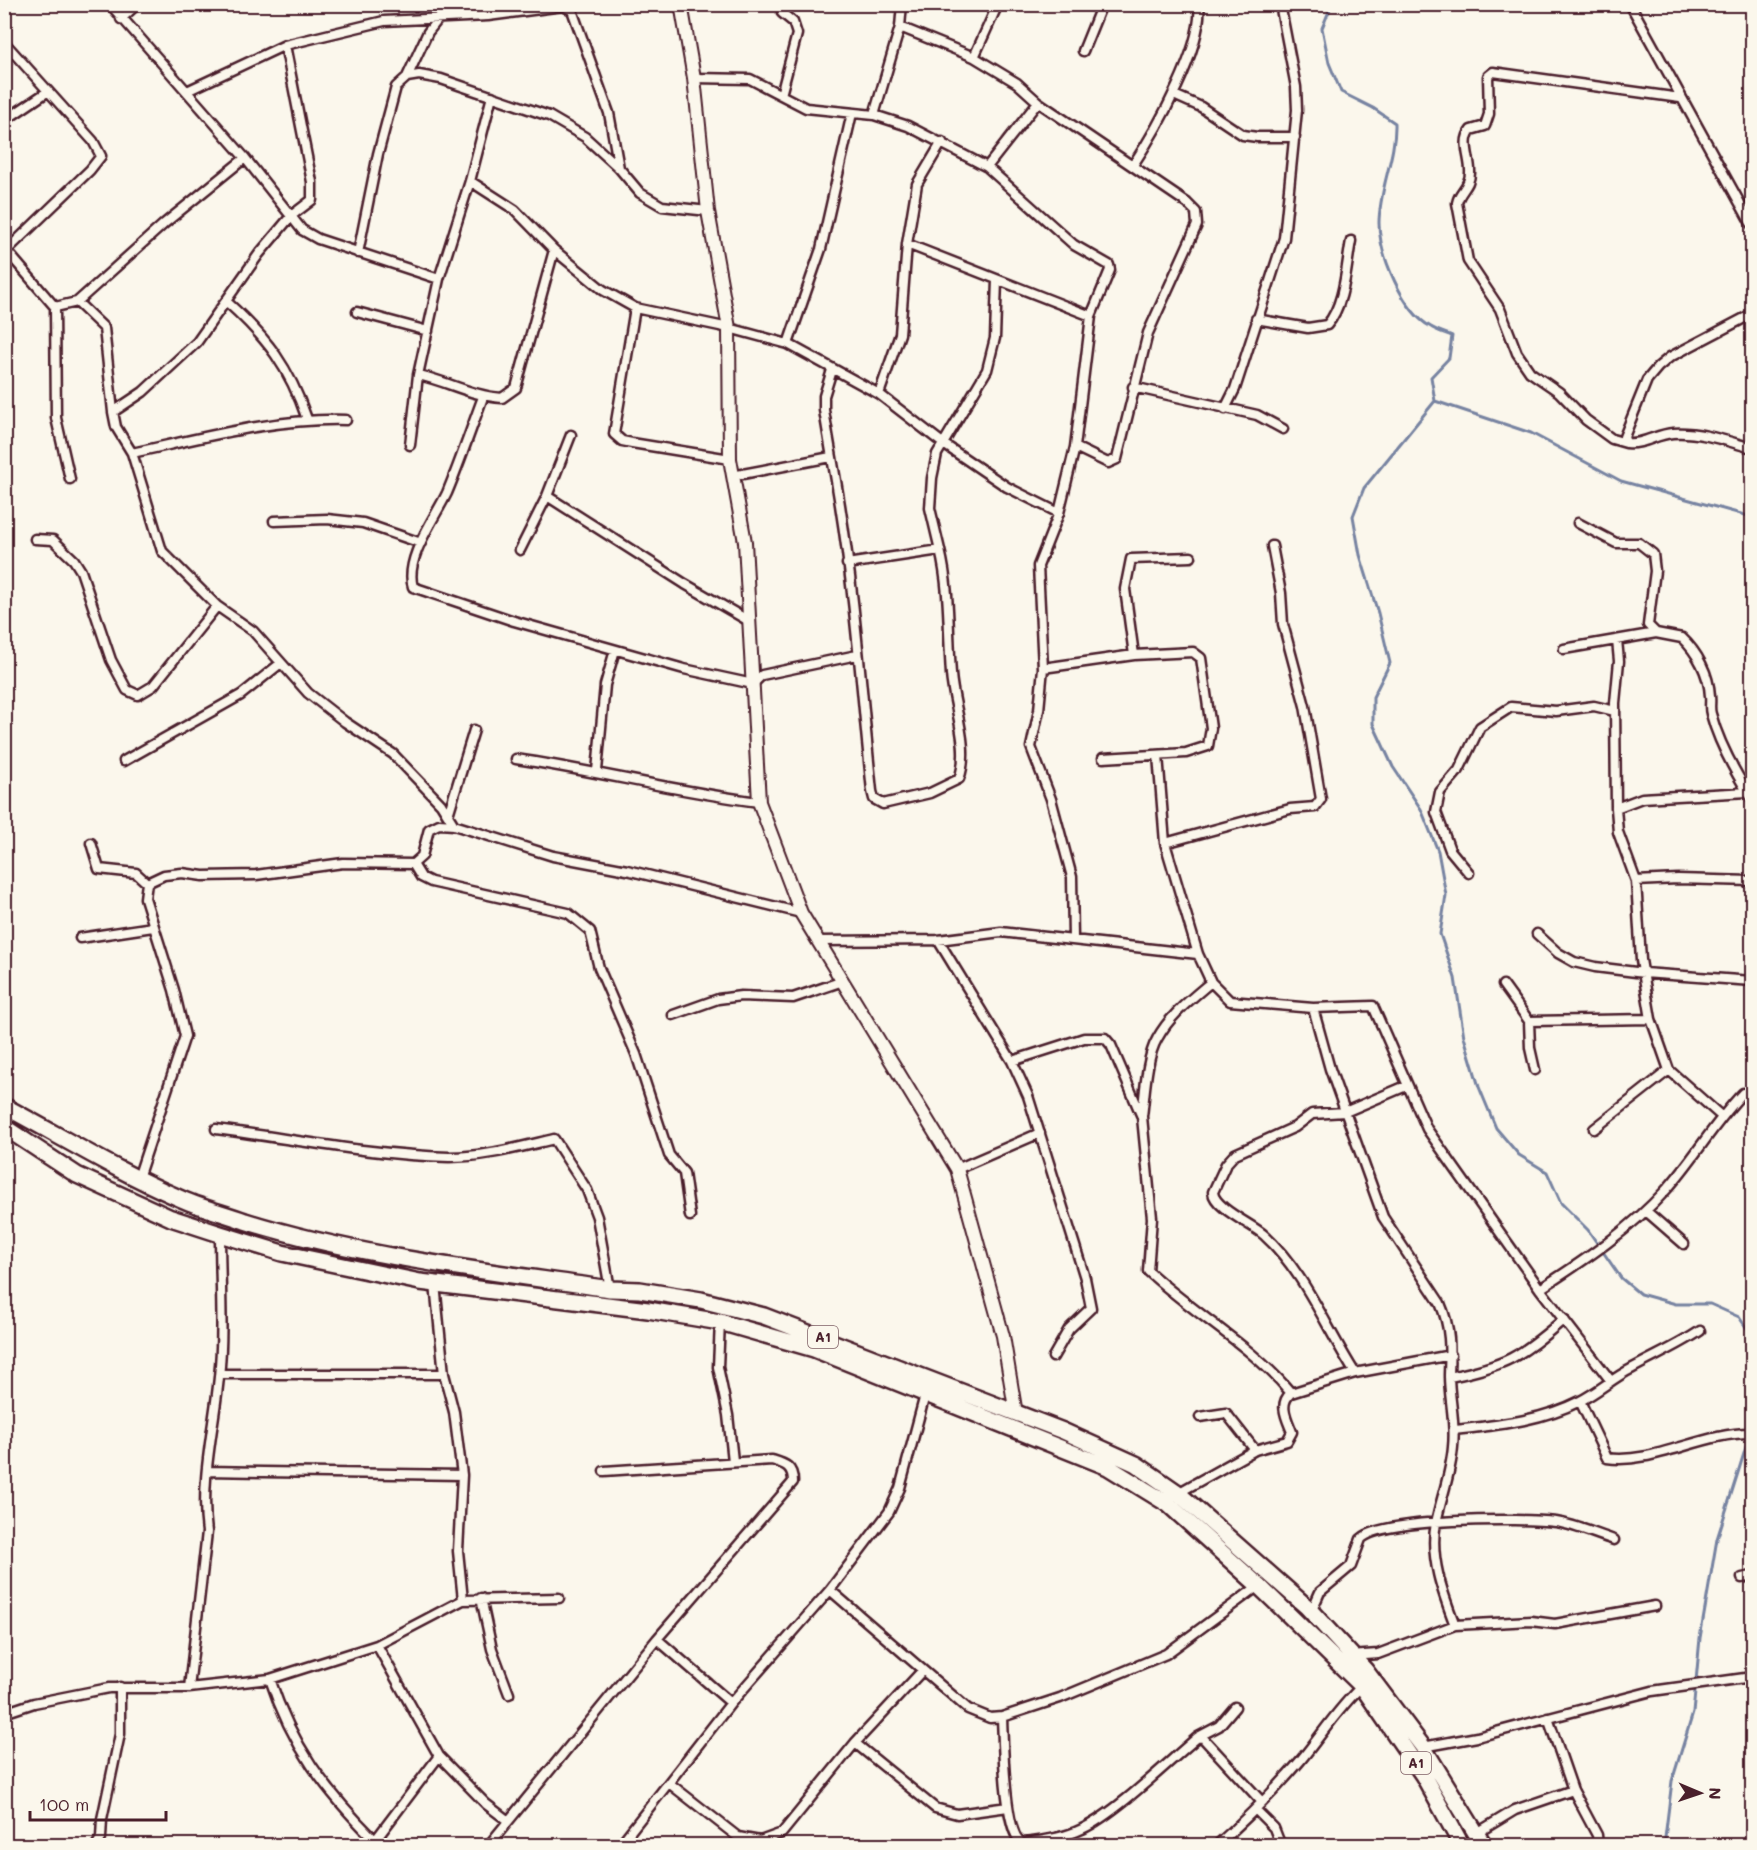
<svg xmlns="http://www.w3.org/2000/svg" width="1757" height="1850" viewBox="0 0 1757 1850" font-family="Mali,sans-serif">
<rect width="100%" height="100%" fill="#fbf7ec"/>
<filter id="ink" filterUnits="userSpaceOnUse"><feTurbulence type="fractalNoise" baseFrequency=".0167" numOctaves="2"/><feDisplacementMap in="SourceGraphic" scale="12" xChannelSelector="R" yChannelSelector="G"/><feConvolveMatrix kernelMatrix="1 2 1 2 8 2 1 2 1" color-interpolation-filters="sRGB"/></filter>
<g filter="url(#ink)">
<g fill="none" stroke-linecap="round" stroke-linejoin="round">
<!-- stream -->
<path stroke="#7783a1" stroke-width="3" d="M1332,4L1322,28L1329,63L1341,92L1373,108L1395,123C1396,157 1379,189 1379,223C1379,254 1403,312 1431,327C1437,331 1445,333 1452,336L1449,358L1431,377L1435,401L1364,488L1353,516L1360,555L1378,613L1390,663L1373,697V724L1393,767L1421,809L1438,851L1446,895L1440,934L1455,978L1464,1037L1479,1087L1496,1128L1519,1155L1547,1172L1561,1203L1588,1230L1621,1278L1640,1294L1676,1304H1710L1739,1317L1752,1336
M1435,401L1531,433L1621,481L1752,517
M1664,1846L1672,1781L1693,1713L1700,1638L1717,1539L1747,1444L1752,1413"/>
<!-- street casing -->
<g stroke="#4a1f2b" stroke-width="13">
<path id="street" d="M110,4L245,158L302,230L318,239L439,279
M1630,4L1752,225
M121,19L137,4
M900,27L974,57L1017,83L1038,102L1187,203L1196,212L1197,225L1148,333L1117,459L1108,463L1075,447
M4,42L93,141L101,156L90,170L4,253
M1083,51L1102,4
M974,57L998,4
M407,77L428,32L440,17
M694,78L750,79L806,108L874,115L908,126L987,167L1074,245L1109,265L1110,270L1091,316L1075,447L1059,513L1038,566L1043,668L1039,710L1031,747L1051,799L1072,877L1073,939
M187,91L285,45L384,21L488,16L563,6L572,10L609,113L619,168
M781,95L797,34L793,22L782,13V4
M1174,95L1201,107L1243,135L1257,137H1295
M492,96L470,181L439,279L418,375C447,381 472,396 502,398L516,388L554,250
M874,115L900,27L902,4
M4,121L47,92
M1133,165C1157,129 1204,46 1199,4
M987,167L1038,102
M470,181L515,210L554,250L603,290L635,308L729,328L788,344L879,394L945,445L1007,487L1059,513
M907,244L1091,316
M6,250L55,307L56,418L70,479
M358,253L378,154L396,87L407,77L419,75L441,79L549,116L585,137L619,168L640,193L662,206L708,211
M77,302L104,328L113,412L143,392L197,342L259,254L291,216L312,200V182L285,45
M227,302C268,339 289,367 307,419
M55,307L77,302L165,223L245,158
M635,308L614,434L622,441L632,443L730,459
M357,312L428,331
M1752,314L1670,357L1658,367L1647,380L1624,437L1626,443C1644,445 1656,434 1673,433C1699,431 1727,441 1752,448
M1256,319L1308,328L1327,325C1345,304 1346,267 1351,241
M788,344L821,249L852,113
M832,370L824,396V410C829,442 835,473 840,505C855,598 862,697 872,791L874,799L883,804L930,793L959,779C971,748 953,706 951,674C948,632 950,590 940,550L847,564
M1133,387L1257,415L1283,429
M879,394L900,334L907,244L917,184L942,142
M483,397C471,429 460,462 447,493C435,518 404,559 413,587L514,621L684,669L753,684L762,675L857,655
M1225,409L1235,389L1284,238L1297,110L1296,87L1280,4
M113,412L116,427L132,453L162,551L217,606L253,631L308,693L345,722L393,754L441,804L454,825
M1626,443L1612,439L1586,420L1559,392L1530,372L1517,353L1500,309L1468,261L1457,203C1459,191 1470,187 1470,173C1471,159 1461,142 1471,130L1485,126L1489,114L1488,76L1493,72L1680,98
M410,445L418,375
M132,453C202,438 274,418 346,420
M732,476L831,457
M547,496L685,584L749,621
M274,521L327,519L363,523L421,543
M1578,523L1616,543H1639L1653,554L1655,571L1648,625L1656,633
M35,539L53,540L74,560L81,571L111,660L127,690L138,695L153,686L217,606
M520,550L547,496L571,435
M940,550L930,508L932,478L937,454L987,370L995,338L997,280
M1617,640L1619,661L1615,703L1616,808L1618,832L1636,881L1641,960L1651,1019L1669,1070L1721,1116
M1564,649L1656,633L1682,638C1697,652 1709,674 1710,696C1711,702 1709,708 1711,714C1719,744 1736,774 1752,799
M1134,655L1125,589L1131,559L1191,557
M1043,668L1134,655L1193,652L1201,658L1211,728L1208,746L1186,753L1103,758
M516,759C598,771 677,792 759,802
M124,761L241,695L281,663
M597,771L605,685L615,650
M1616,808L1642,798L1748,792
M448,815L474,730
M91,843L99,869L136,873L147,883
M1165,843L1290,809L1315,807L1321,799L1305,706L1283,624L1281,593L1272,546
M413,864L421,877L431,882L568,913L590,931L599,968L636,1054L669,1155L684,1173L690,1216
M1469,873L1450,850L1436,812L1440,792L1459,770L1480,727L1511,707L1556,711L1594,706L1615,711
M1636,881L1678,879L1752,881
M1537,934L1558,953L1574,962L1595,967L1644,973L1752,981
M80,938L153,927
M938,940L1012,1061L1028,1096L1085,1278L1091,1308L1069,1329L1053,1357
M819,941L938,940L1001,932L1198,954
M1211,982L1230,1001L1313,1008L1373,1006L1427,1129L1540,1289L1611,1381
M1503,985L1529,1021L1530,1048L1535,1070
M1313,1008L1330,1069L1383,1217L1440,1303C1451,1328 1450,1348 1449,1375C1449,1399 1456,1422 1453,1447C1451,1473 1441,1498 1436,1523C1429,1557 1443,1594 1455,1625
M673,1015L718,999L741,996L793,998L843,981
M1529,1021L1651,1019
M1012,1061L1084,1038H1105L1111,1045L1142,1117L1152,1218L1148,1271C1194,1314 1250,1344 1291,1393
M1142,1116C1145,1094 1146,1058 1157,1039C1170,1015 1191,999 1211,982L1198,954L1165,843L1158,755
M216,1129C293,1139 372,1155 449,1157C485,1157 520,1147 554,1139L587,1190L597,1217L610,1289
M1594,1129L1669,1070
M957,1169L1040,1133
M138,1178L185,1036L174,990L145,898L147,883L164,875L182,873L203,876L256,875L343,863L413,864L422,856L429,829L439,824L454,825L553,856L627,870L801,913
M1646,1211L1684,1244
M435,1284L444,1374L454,1412L462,1475
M1540,1289C1585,1260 1630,1230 1666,1190C1694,1159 1714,1123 1743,1093L1752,1095
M720,1322L718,1367L728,1415L733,1461
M1355,1373C1326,1328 1304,1271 1264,1235C1252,1224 1214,1208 1213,1192L1226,1164L1235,1154L1295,1127L1312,1114L1345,1112L1406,1086
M220,1374H444
M1449,1377C1506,1366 1520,1357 1564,1319
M1580,1401L1607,1458C1652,1465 1704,1432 1752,1433
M1200,1417L1226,1413L1255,1450
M1455,1430C1498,1425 1541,1421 1580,1401C1598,1392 1613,1378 1631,1369C1654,1356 1678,1346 1700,1331
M207,1471L462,1475L458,1551L463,1600
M1178,1493L1255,1450L1287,1441L1292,1432C1287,1419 1278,1404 1291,1393L1355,1373L1451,1355
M1742,1578L1752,1576
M830,1590L968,1709L990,1718L1002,1717L1060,1698L1166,1654L1261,1584
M481,1598L492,1649L509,1694
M1310,1609L1312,1610L1320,1592L1351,1566L1361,1539C1382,1518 1522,1518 1556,1522C1576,1525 1595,1534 1614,1540
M657,1639L731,1703
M377,1645L439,1756L486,1804L507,1820
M1351,1656L1378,1654L1455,1625L1531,1621L1555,1624L1655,1606
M270,1679C292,1746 325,1790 374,1839
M189,1688L207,1532C200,1480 214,1428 219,1377C224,1330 220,1281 220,1234
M4,1713L34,1703L109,1688H189L270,1679L377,1645L463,1600L559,1598
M1002,1717C1003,1738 1004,1837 1023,1843C1042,1841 1064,1838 1082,1829C1116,1813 1167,1763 1198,1737L1203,1738L1262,1802
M1548,1718L1573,1790L1597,1835L1598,1846
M1198,1737L1219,1726L1235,1707
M855,1743L935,1808L957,1814L1008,1807
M1423,1747L1477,1737L1652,1691L1752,1677
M669,1783L738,1837L760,1841L782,1833L855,1743L922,1671
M1256,1810L1274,1828L1281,1846
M1477,1833L1515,1810L1573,1790
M96,1846L101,1838L102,1819L120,1734V1687
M371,1846L439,1756
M488,1846L657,1639L793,1482C793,1466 785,1464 772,1460L604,1471
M619,1846L731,1703L830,1590L889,1512L900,1488L925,1395
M1216,1846C1246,1819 1275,1791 1300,1761C1321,1736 1338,1708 1362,1686"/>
</g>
<!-- secondary casing -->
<g stroke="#4a1f2b" stroke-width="16">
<path id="secondary" d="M681,4L694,78L708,211L729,328L730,459L745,542L759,802L801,913L957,1169L1003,1336L1016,1414"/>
</g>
<!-- highway casing -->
<g stroke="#4a1f2b" stroke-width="20">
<path id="highway" d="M4,1106C62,1137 117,1171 177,1197C198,1207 223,1213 245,1221C364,1258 488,1271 610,1289L640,1290L701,1300L764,1316L1063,1431L1136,1464L1178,1493L1307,1607L1365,1670L1423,1747L1484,1846
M4,1127L77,1175L171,1218L220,1234L282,1253L420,1282L648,1310L720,1322L814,1349L1108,1467L1168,1504L1259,1586L1362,1686L1423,1775L1462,1846"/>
</g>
<!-- street -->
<use href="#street" stroke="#fbf7ec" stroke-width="8"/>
<!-- secondary -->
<use href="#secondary" stroke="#fbf7ec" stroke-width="12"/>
<!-- highway -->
<use href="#highway" stroke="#fbf7ec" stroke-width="15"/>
</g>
</g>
<g text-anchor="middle" stroke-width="5" stroke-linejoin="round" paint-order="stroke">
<!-- shield labels -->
<g fill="#fbf7ec" stroke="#7f6065" stroke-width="1.5">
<rect x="808" y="1326" width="30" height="22" rx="4.5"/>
<rect x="1401" y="1752" width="30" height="22" rx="4.5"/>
</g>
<g font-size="14" font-weight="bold" fill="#4a1f2b">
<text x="823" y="1342">A1</text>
<text x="1416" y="1768">A1</text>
</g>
</g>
<!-- margin -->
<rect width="1757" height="1850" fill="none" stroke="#fbf7ec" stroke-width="24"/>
<rect x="12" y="12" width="1733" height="1826" fill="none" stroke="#4a1f2b" stroke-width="2" filter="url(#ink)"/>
<!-- north arrow -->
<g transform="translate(1700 1793) rotate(92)" stroke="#fbf7ec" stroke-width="4.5" paint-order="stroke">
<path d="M0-4.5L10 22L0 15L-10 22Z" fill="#4a1f2b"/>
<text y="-9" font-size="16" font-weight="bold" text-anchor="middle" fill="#4a1f2b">N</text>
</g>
<!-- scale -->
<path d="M30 1811v9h136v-9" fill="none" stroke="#4a1f2b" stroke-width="3"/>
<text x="39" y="1811" font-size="18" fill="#4a1f2b" stroke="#fbf7ec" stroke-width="4.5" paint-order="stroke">100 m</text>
</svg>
